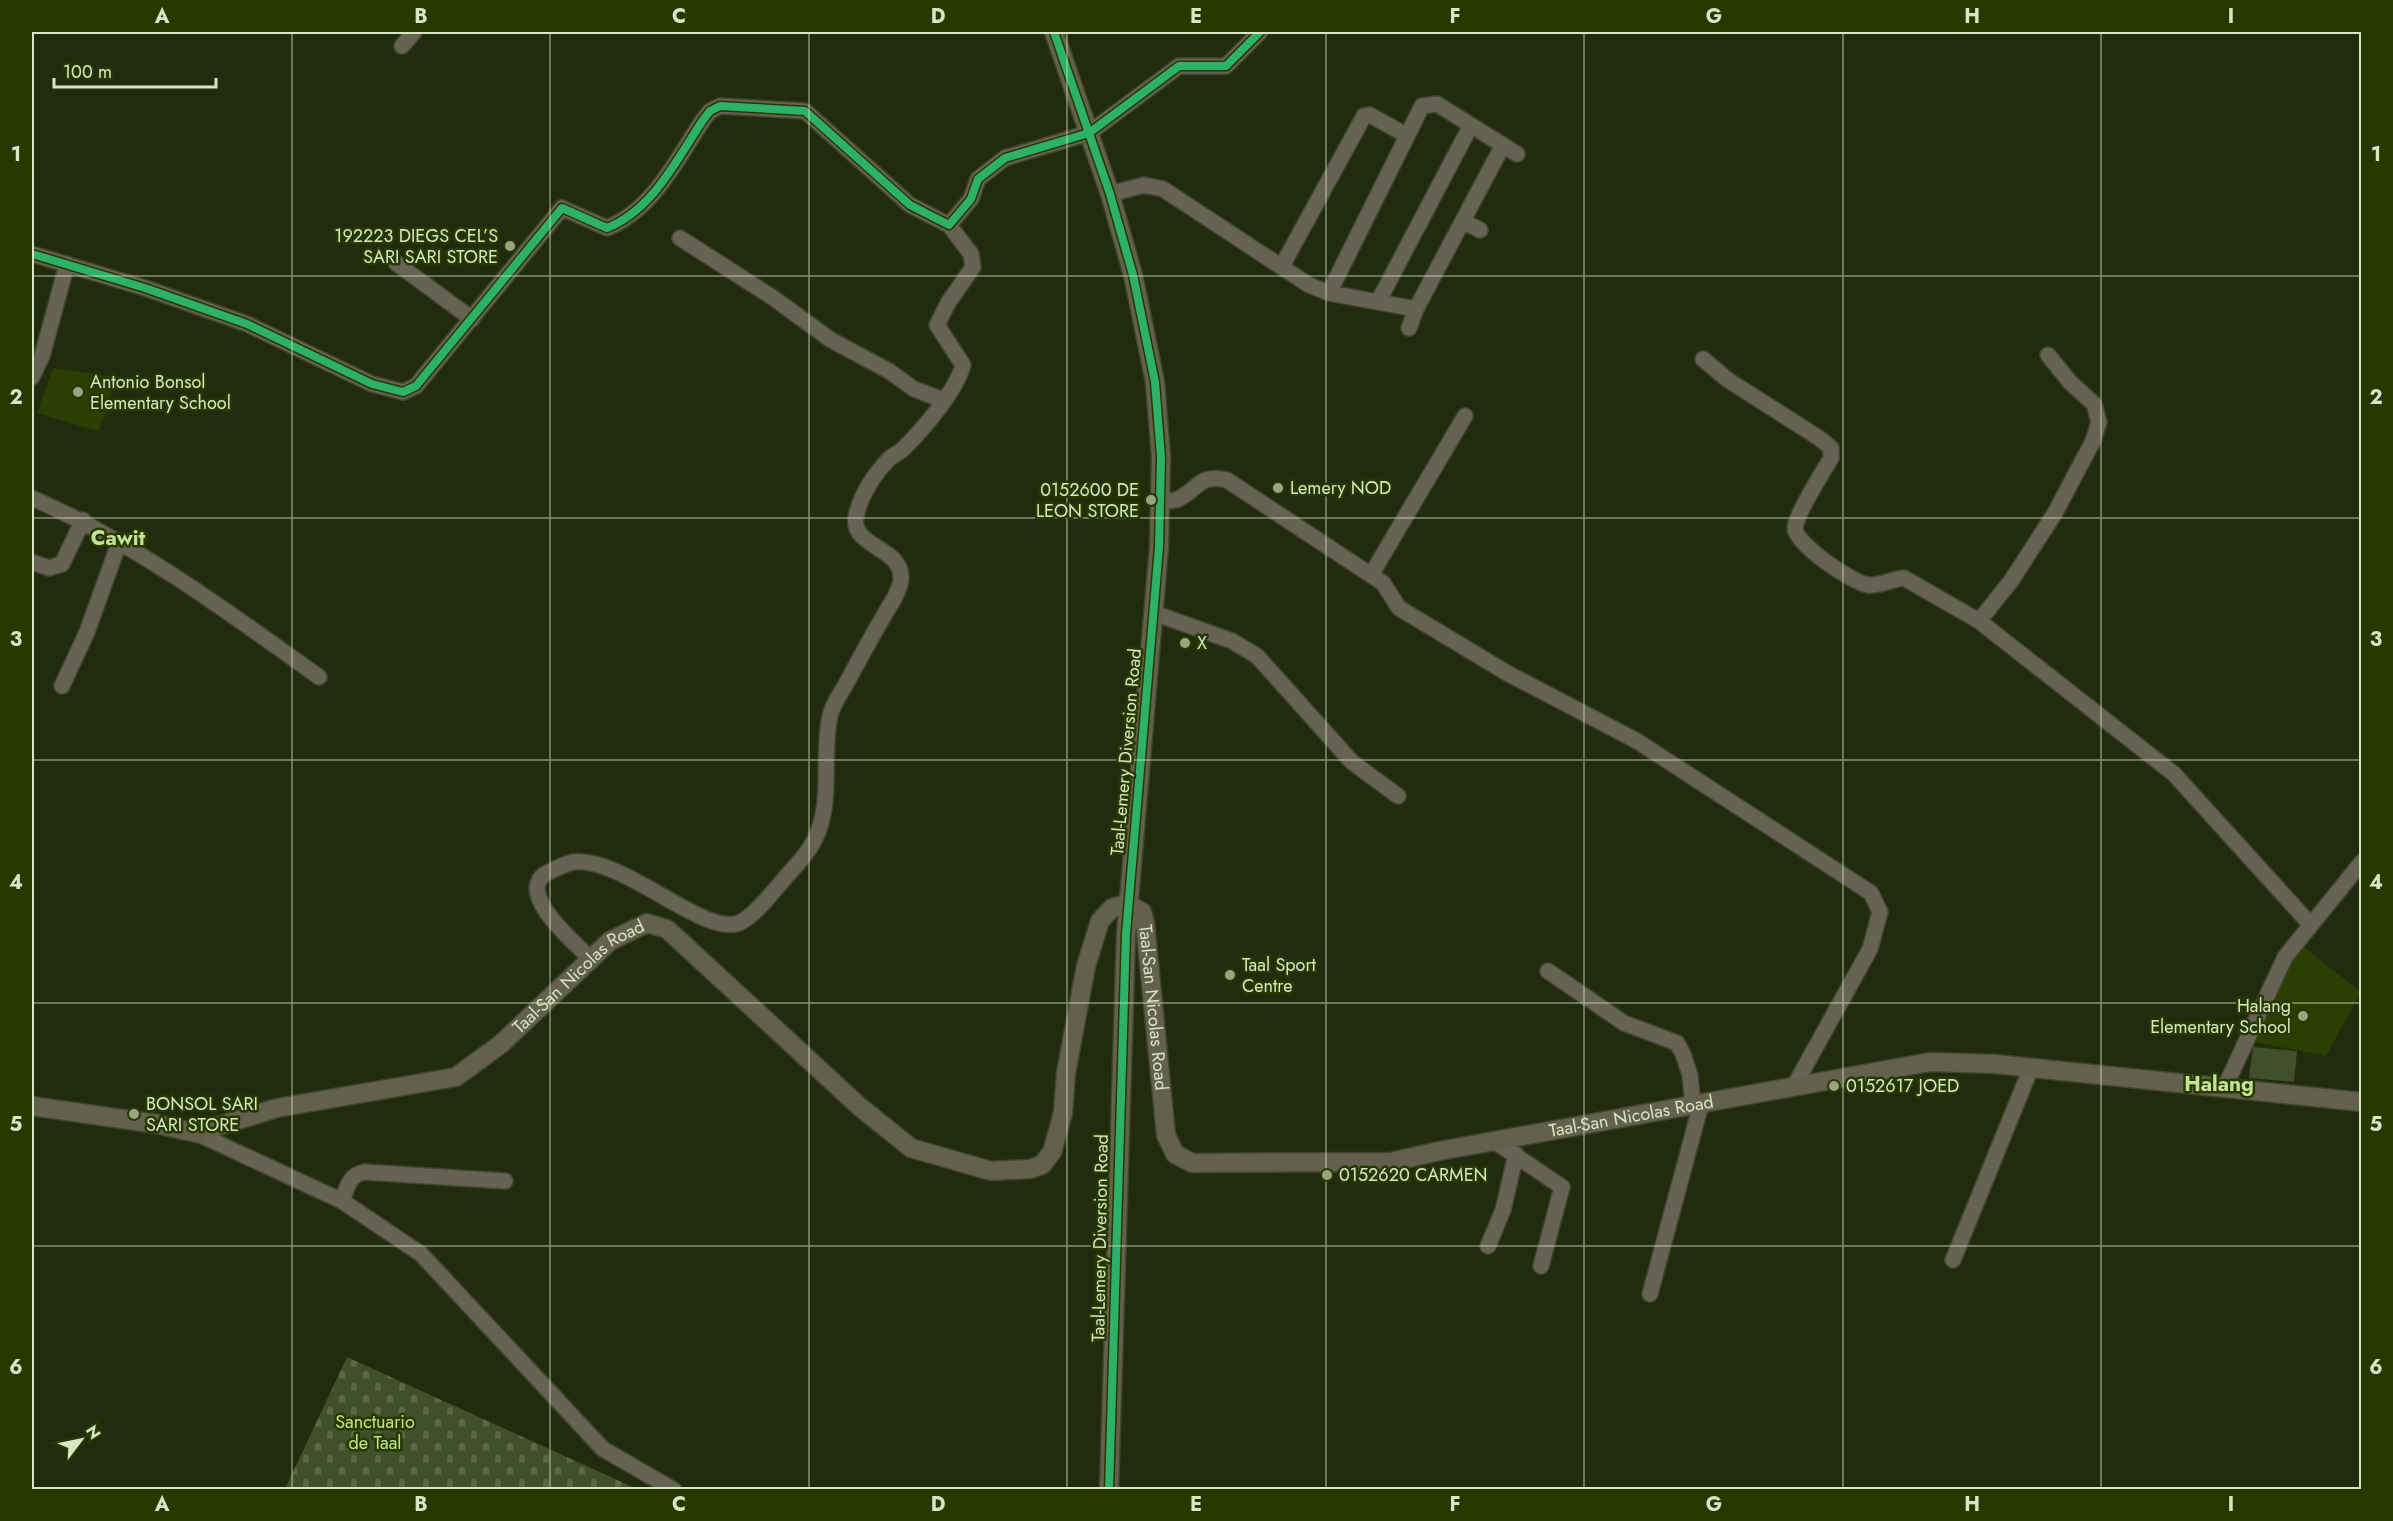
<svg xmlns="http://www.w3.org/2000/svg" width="2393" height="1521" viewBox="0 0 2393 1521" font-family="Jost,sans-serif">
<defs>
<pattern id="cemetery-stones" width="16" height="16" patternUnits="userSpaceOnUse" patternTransform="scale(1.5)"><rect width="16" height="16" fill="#414f2a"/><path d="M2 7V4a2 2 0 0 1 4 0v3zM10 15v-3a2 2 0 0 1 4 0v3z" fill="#5c6847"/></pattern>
</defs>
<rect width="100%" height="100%" fill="#222b0d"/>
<!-- built -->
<path fill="#2c3f02" d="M53,368L115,377L108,408L98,431L37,413Z
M2296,941L2361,992L2326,1056L2245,1040Z"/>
<!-- cemetery -->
<path fill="url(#cemetery-stones)" d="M347,1357L637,1489H285Z"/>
<!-- green -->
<path fill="#414f2a" d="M2253,1047L2297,1051L2294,1082L2249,1078Z"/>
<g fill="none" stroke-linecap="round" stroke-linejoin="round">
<!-- minor casing -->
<g stroke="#3e462d" stroke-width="18">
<path id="minor" d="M402,46L414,32
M1110,194L1144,185L1163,189L1309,285L1329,293L1416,309
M1463,221L1480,230
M680,238L772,297L831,340L889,371L914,389L943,400
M32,254L145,288L247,324L372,384L403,392L416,386L562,208L607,228C653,210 677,159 703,120L710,111L720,106L805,111L910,205L949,225L971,199L978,179L1005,158L1089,133L1179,66H1226L1260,32
M396,263L472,319
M1282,266L1364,116L1370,115L1406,135
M1329,293L1422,106L1437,104L1517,154
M1378,302L1470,127
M1409,328L1416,309L1503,145
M2048,355L2070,382L2094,404L2099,422L2093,441L2055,513L2011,581L1979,621L2174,774L2310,924
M1703,359L1728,380L1819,438L1831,448V458C1823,472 1796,514 1795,528C1795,544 1853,583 1868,585C1881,586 1891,579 1904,578L1979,621
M32,377L42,356L67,264
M32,498C135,543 227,611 319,677
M1161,501C1165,500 1172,501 1176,500C1198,491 1198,473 1227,480L1383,583L1399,608L1507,673L1637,741L1871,893L1880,912L1870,949L1793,1088
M32,562L49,568L62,564L83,520
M1371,575L1465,416
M1154,613L1232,641L1257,656L1352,762L1398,796
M62,686L87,632L119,543
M591,959C574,942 507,887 553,870C560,867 567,863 574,862C625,857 707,940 741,922C756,914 769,896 780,884C791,870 806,857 814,841C834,803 821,757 830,716C832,705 841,693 846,684C862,654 878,625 895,597C897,591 901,585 901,579C903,547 850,547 856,517C860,495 875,473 890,458C895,454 901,452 905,447C924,428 956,391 963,365L937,325L948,303L973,267L971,254L949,225
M1548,971L1624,1023L1677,1043L1683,1054L1690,1075L1693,1106
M2225,1087L2285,957L2362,862
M196,1133L342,1201L421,1254L603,1449L674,1490
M1494,1141L1562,1187L1541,1266
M342,1201C347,1188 349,1175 364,1172L505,1181
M1488,1246L1503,1210L1516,1154
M1953,1260L2031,1068
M1650,1294L1701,1104"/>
</g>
<!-- major casing -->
<g stroke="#3e462d" stroke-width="21">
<g id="major">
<path d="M1054,32L1110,194L1133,275L1155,382L1161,457L1159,547L1126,934L1109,1490"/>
<path id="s1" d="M32,1106L157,1124L196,1133L277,1108L456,1077L501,1044L610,941L647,923L667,929L860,1107L911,1148L991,1171L1030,1169L1042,1165L1052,1152L1063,1113L1066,1073L1086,966L1100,921L1112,908L1127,904L1142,912L1145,923L1166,1135L1175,1154L1192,1163L1391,1162L1439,1151L1930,1062L1995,1064L2362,1102"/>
</g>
</g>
<!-- minor -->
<use href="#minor" stroke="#666254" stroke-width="15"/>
<!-- major -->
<use href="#major" stroke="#63614d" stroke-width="18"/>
<!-- cycleway casing -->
<g stroke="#273800" stroke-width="11">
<path id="cycleway" d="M1054,32L1110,194L1133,275L1155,382L1161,457L1159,547L1126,934L1109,1490
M32,254L145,288L247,324L372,384L403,392L416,386L562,208L607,228C653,210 677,159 703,120L710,111L720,106L805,111L910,205L949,225L971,199L978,179L1005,158L1089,133L1179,66H1226L1260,32"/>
</g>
<!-- cycleway -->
<use href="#cycleway" stroke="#2db169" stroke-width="8"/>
</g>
<!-- grid -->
<path fill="none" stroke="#d7e6c3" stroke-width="1.5" stroke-opacity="0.55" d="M292,32V1490M550,32V1490M809,32V1490M1067,32V1490M1326,32V1490M1584,32V1490M1843,32V1490M2101,32V1490M32,276H2362M32,518H2362M32,760H2362M32,1003H2362M32,1246H2362"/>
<!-- markers -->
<g fill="#98a583" stroke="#273800" stroke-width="2">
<circle cx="510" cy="246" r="6"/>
<circle cx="78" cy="392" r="6"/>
<circle cx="1278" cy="488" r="6"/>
<circle cx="1151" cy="500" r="6"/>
<circle cx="1185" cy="643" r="6"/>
<circle cx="1230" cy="975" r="6"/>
<circle cx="2303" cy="1016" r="6"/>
<circle cx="1834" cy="1086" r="6"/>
<circle cx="134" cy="1114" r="6"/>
<circle cx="1327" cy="1175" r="6"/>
</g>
<g text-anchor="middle" stroke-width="5" stroke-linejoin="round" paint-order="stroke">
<!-- poi labels -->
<g font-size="18" fill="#d7e6c3" stroke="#273800" text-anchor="start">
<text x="498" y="242" text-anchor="end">192223 DIEGS CEL’S<tspan x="498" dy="21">SARI SARI STORE</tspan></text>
<text x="90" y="388">Antonio Bonsol<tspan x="90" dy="21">Elementary School</tspan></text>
<text x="1290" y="494">Lemery NOD</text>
<text x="1139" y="496" text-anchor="end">0152600 DE<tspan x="1139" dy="21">LEON STORE</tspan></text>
<text x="1197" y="649">X</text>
<text x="1242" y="971">Taal Sport<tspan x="1242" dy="21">Centre</tspan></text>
<text x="2291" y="1012" text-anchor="end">Halang<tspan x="2291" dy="21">Elementary School</tspan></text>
<text x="1846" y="1092">0152617 JOED</text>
<text x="146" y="1110">BONSOL SARI<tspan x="146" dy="21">SARI STORE</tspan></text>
<text x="1339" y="1181">0152620 CARMEN</text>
</g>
<!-- street labels -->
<g font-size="18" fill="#d7e6c3" stroke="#273800">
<text transform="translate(1126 752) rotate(-85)" y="6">Taal-Lemery Diversion Road</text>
<text dy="6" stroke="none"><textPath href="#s1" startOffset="592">Taal-San Nicolas Road</textPath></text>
<text dy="6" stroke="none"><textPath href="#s1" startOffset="1563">Taal-San Nicolas Road</textPath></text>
<text dy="6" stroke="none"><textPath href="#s1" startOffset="2175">Taal-San Nicolas Road</textPath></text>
<text transform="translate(1100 1238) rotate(-89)" y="6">Taal-Lemery Diversion Road</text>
</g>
<!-- park labels -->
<g font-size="18" fill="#c0e684" stroke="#273800">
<text x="375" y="1428">Sanctuario<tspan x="375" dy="21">de Taal</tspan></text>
</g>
<!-- quarter labels -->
<g font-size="21" font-weight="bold" fill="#c4e299" stroke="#273800">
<text x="118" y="545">Cawit</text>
<text x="2219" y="1091">Halang</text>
</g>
</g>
<!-- border -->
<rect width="2393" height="1521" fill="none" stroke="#273800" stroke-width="66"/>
<!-- north arrow -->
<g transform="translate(81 1440) rotate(58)" stroke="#273800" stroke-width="4.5" paint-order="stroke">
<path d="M0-4.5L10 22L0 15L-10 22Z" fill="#d7e6c3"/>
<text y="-9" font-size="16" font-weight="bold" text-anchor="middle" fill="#d7e6c3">N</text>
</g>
<!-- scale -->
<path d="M54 78v9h162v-9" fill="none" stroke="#d7e6c3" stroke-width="3"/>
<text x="63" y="78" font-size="18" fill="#d7e6c3" stroke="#273800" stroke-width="4.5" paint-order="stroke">100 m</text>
<rect x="33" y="33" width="2327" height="1455" fill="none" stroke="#d7e6c3" stroke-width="2"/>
<g font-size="20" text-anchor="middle" font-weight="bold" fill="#d7e6c3">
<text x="162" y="23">A</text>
<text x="421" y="23">B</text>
<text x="679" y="23">C</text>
<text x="938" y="23">D</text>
<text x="1196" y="23">E</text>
<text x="1455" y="23">F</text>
<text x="1714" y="23">G</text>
<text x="1972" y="23">H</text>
<text x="2231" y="23">I</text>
<text x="16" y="161">1</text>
<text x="2376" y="161">1</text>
<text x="16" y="404">2</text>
<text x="2376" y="404">2</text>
<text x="16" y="646">3</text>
<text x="2376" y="646">3</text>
<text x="16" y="889">4</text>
<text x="2376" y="889">4</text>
<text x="16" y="1131">5</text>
<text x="2376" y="1131">5</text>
<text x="16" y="1374">6</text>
<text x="2376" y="1374">6</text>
<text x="162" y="1511">A</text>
<text x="421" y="1511">B</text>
<text x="679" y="1511">C</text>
<text x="938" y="1511">D</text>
<text x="1196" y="1511">E</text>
<text x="1455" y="1511">F</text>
<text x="1714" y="1511">G</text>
<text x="1972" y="1511">H</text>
<text x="2231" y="1511">I</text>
</g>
</svg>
